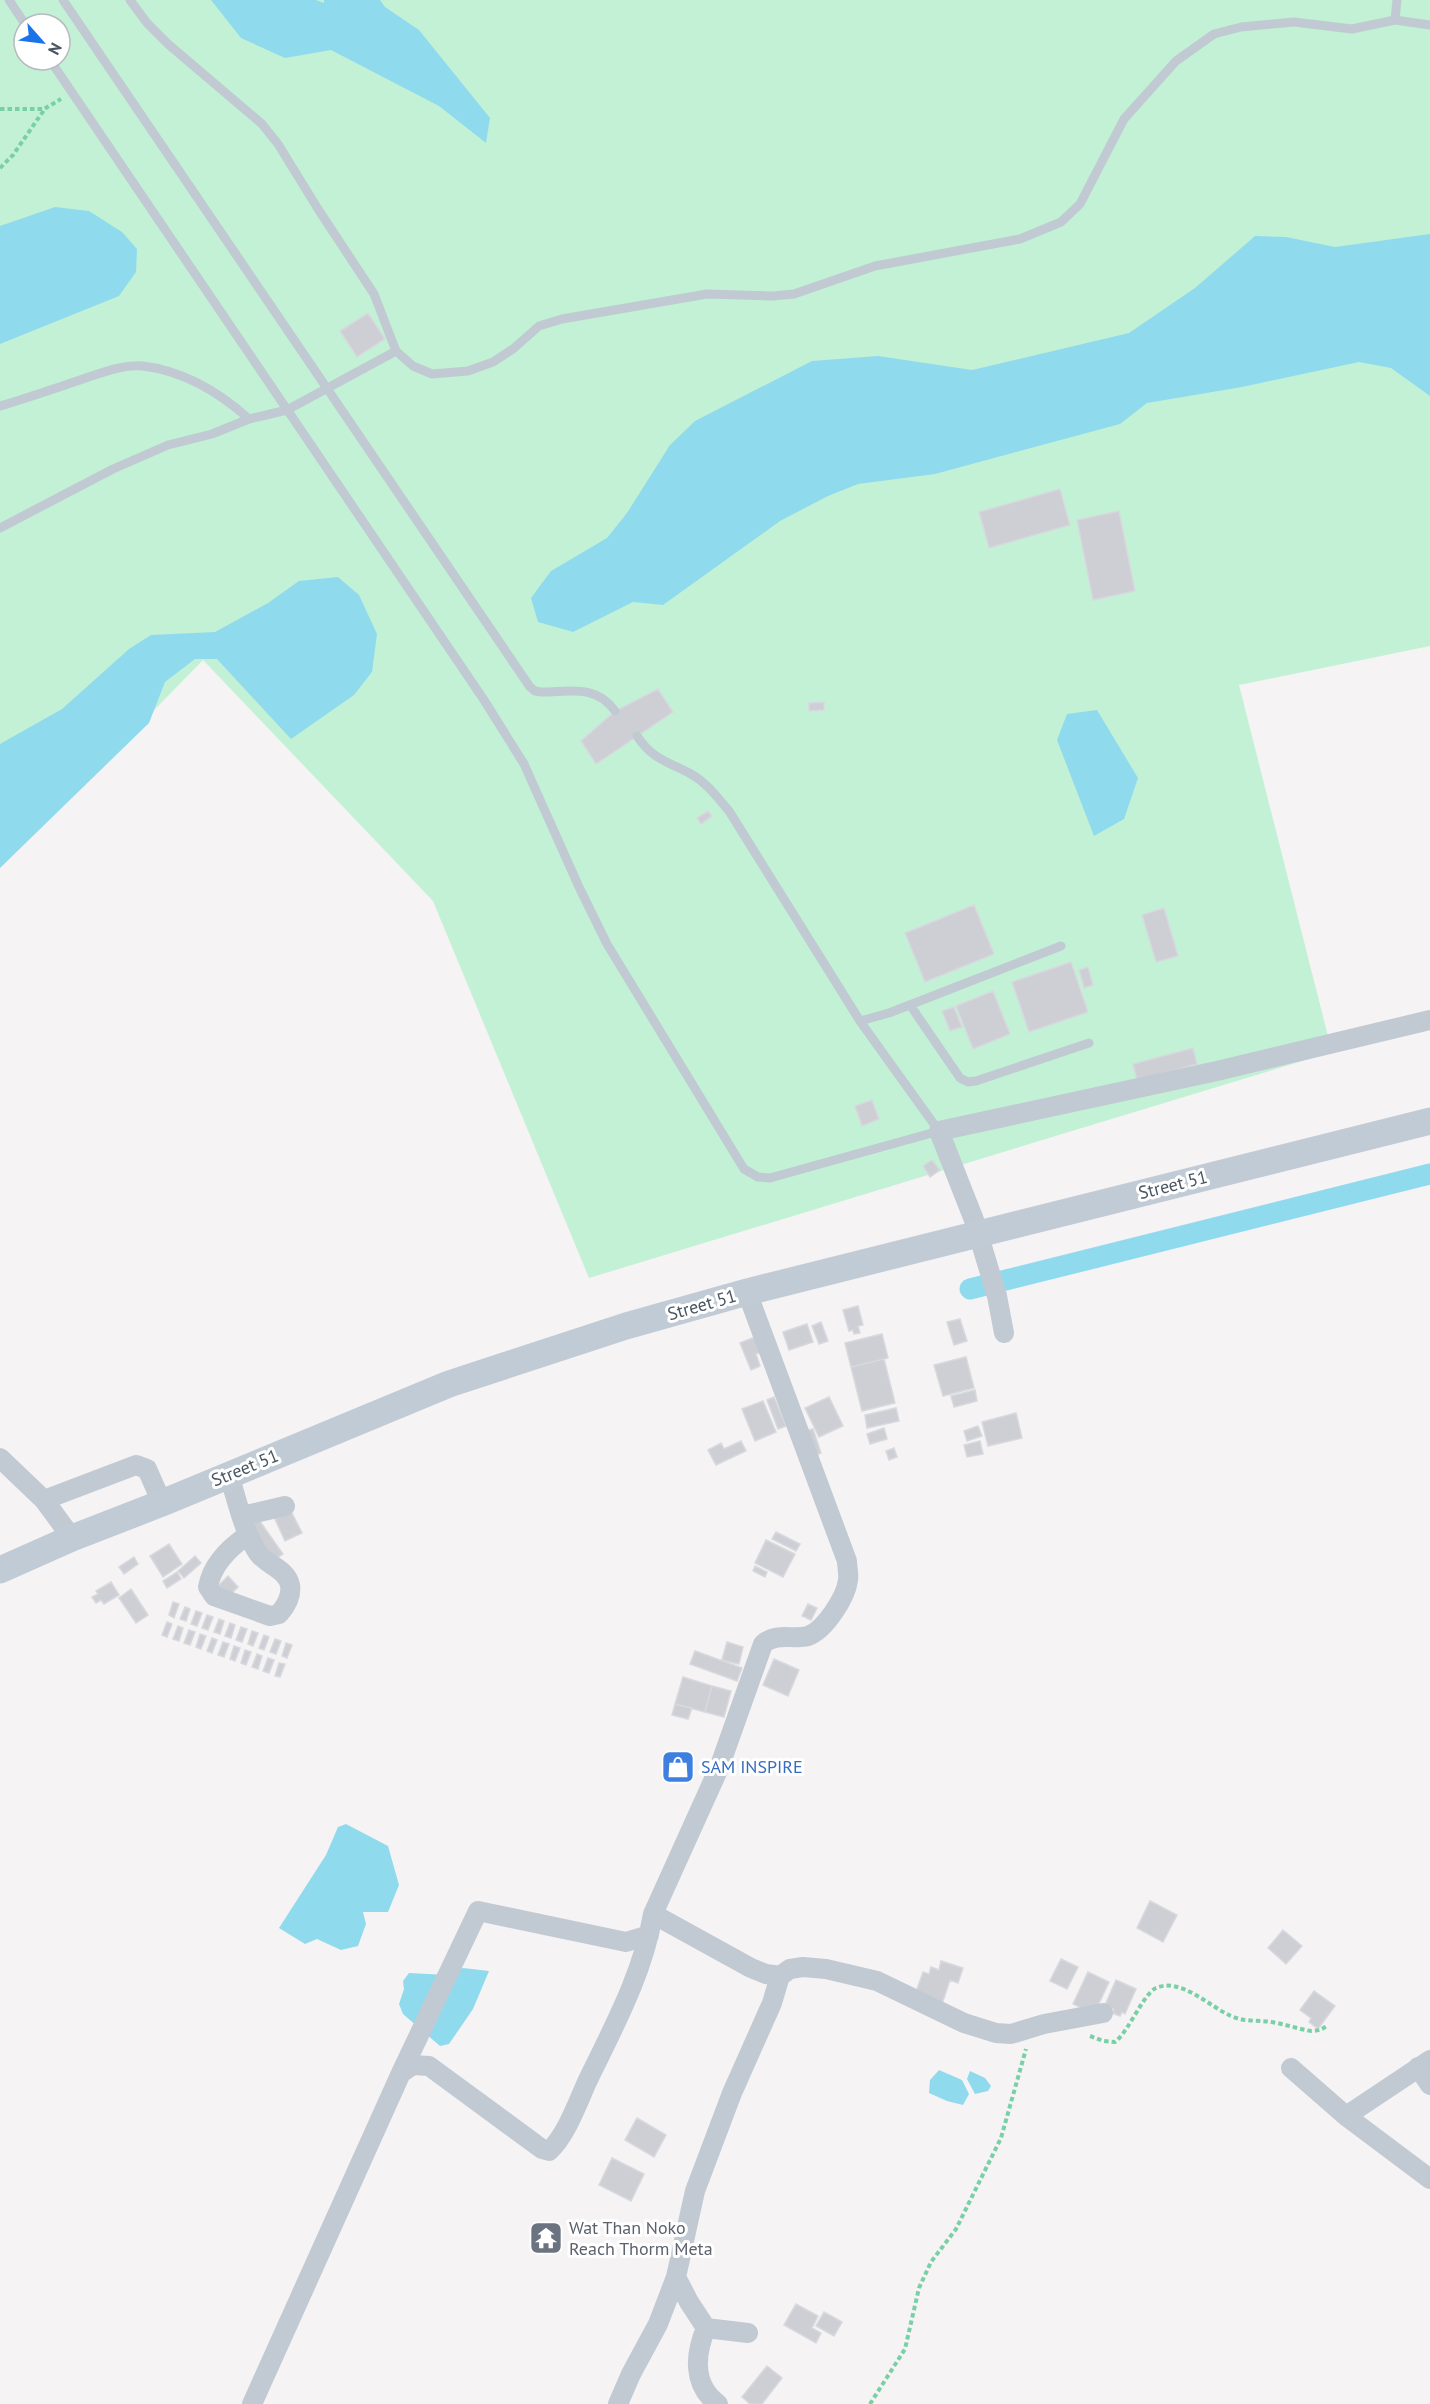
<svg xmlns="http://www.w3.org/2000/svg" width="1430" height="2404" viewBox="0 0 1430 2404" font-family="'PT Sans',sans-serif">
<rect width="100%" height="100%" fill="#f5f3f3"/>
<!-- green -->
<path fill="#c3f1d5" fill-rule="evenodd" d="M0,0H1430V646L1239,685L1332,1052L589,1278L433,901L203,660L0,868ZM24,24H60V60H24Z"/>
<!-- water -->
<path fill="#90daee" d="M211,0H316L324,3V0H380L385,7L419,30L490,118L486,143L439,106L331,50L285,58L241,38Z
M55,207L89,211L122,232L137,249L136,272L119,296L0,344V226Z
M1430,234V396L1391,368L1359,362L1242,387L1147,403L1120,424L935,474L858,484L828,496L780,521L663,605L633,602L573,632L538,622L531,598L551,571L607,538L627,513L670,445L695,421L812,361L878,356L972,370L1129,333L1195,288L1255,236L1286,237L1335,247Z
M338,577L359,595L377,634L372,672L354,695L291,739L217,659H195L165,682L149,723L0,868V744L62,709L129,649L151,635L215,632L268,603L299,581Z
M1097,710L1138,778L1124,819L1094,836L1057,740L1067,714Z
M346,1824L388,1846L399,1885L388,1912H363L366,1924L358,1946L341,1950L317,1939L305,1944L279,1928L326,1855L338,1827Z
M463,1968L489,1971L473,2009L449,2044L440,2046L403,2014L399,2004L404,1989L403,1981L409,1973L447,1975Z
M939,2070L962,2080L969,2094L963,2105L947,2101L929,2093L930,2080Z
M970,2071L985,2078L991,2086L988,2091L975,2094L967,2079Z"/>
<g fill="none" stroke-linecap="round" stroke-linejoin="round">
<!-- canal -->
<path stroke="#90daee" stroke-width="21" d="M970,1289L1430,1174"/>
</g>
<!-- building -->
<path fill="#cdcfd5" stroke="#d7d9de" stroke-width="1.5" d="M368,313L385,339L357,357L340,331Z
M1060,489L1070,525L989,548L979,512Z
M1119,511L1135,591L1093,600L1077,520Z
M658,689L673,712L596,764L581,741L615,711Z
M824,702V710L809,711V703Z
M708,811L712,816L701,824L697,818Z
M974,905L994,954L925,982L905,933Z
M1164,908L1178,956L1156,962L1142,915Z
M1071,962L1088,1012L1029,1032L1012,982Z
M1088,967L1093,985L1084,988L1079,970Z
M993,991L1010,1034L973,1049L956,1006Z
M954,1007L962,1027L950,1031L942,1011Z
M1193,1048L1197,1064L1137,1081L1133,1064Z
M872,1100L879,1119L862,1126L855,1106Z
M932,1160L940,1170L930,1177L923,1166Z
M858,1306L863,1325L858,1326L860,1333L854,1334L853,1330L849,1331L843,1310Z
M960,1319L967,1341L954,1345L947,1322Z
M821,1322L828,1341L819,1344L812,1326Z
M807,1324L813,1342L789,1350L783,1332Z
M882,1334L888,1358L851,1367L845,1343Z
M755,1337L761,1352L756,1354L760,1366L751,1370L740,1343Z
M966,1357L974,1388L943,1396L934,1365Z
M884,1359L895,1403L862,1411L851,1367Z
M975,1390L977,1401L954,1407L951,1396Z
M774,1397L786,1426L778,1429L767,1400Z
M829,1397L843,1426L819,1437L805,1408Z
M763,1401L776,1432L755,1441L742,1409Z
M896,1408L899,1421L867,1428L865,1415Z
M1016,1413L1022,1438L988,1446L982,1422Z
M978,1426L982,1436L967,1441L964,1431Z
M884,1428L887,1439L870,1444L867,1434Z
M813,1429L821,1453L810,1457L802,1432Z
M741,1441L746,1451L716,1465L708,1450L721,1443L724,1449Z
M980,1441L983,1454L967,1457L964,1445Z
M894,1448L897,1457L889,1460L886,1451Z
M291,1511L302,1533L285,1541L275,1519Z
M259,1520L283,1554L271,1562L249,1527Z
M776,1532L800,1544L796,1551L772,1539Z
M766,1540L795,1554L783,1577L755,1563Z
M169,1544L182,1564L163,1577L150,1556Z
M195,1556L201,1563L184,1578L178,1571Z
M134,1557L138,1564L124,1574L119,1567Z
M755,1566L767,1572L765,1577L753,1571Z
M177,1572L181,1579L167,1588L163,1581Z
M228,1576L238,1587L227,1598L217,1587Z
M111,1582L119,1595L104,1604L101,1600L96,1603L92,1597L98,1594L96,1591Z
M131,1589L148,1615L136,1623L119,1598Z
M173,1602L179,1604L174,1618L169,1615Z
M808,1604L817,1608L811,1620L802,1616Z
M185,1607L190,1609L186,1621L180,1619Z
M196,1611L202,1613L197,1626L191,1624Z
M207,1615L213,1617L208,1630L202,1628Z
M219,1619L224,1621L220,1634L214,1632Z
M167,1622L172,1624L167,1637L162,1635Z
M230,1623L235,1625L231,1638L225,1636Z
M178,1626L183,1628L179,1641L173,1639Z
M241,1627L247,1629L242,1642L236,1640Z
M189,1630L195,1632L190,1645L184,1643Z
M252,1631L258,1633L253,1646L248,1644Z
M200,1634L206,1636L201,1649L196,1647Z
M264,1635L269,1637L264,1650L259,1648Z
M212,1638L217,1640L212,1653L207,1651Z
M275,1639L281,1641L276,1654L270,1652Z
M223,1642L229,1644L224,1657L218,1655Z
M727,1642L743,1647L739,1664L722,1660Z
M286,1643L292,1645L287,1658L282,1656Z
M234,1646L240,1648L235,1661L230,1659Z
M245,1650L251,1652L246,1665L241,1663Z
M695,1651L742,1668L737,1681L690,1664Z
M257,1654L262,1656L258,1669L252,1667Z
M268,1658L274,1660L269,1673L263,1671Z
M774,1659L799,1670L788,1696L763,1685Z
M279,1663L285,1664L280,1677L275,1676Z
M683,1677L712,1686L705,1712L675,1704Z
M712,1686L731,1691L724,1717L705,1712Z
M675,1704L692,1708L688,1719L672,1715Z
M1150,1901L1177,1915L1163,1942L1137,1928Z
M1283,1930L1302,1946L1286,1964L1268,1948Z
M1061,1959L1078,1967L1067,1989L1050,1981Z
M941,1961L963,1968L958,1983L950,1980L942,2004L915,1995L923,1972L929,1974L931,1967L939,1970Z
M1088,1972L1109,1982L1094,2014L1073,2004Z
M1116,1980L1136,1989L1125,2014L1122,2012L1120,2016L1112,2013L1114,2009L1105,2005Z
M1314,1991L1335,2006L1318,2029L1309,2022L1311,2018L1300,2010Z
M637,2118L666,2135L654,2157L625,2140Z
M612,2158L644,2174L631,2201L599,2185Z
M796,2304L818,2316L812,2328L821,2333L816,2343L784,2325Z
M824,2312L842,2322L834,2336L816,2326Z
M767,2366L782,2378L762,2404H750L742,2397Z"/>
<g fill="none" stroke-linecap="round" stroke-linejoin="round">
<!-- path -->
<path stroke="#7ad0a6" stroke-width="4" stroke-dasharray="4.5 3" stroke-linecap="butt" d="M0,109H44L61,99
M0,168L13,155L44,110
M1090,2036L1104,2041L1115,2042C1129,2031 1144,1993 1156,1988C1181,1977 1210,2007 1231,2016C1244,2022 1258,2020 1271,2022C1285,2024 1298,2029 1311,2031C1318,2031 1323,2029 1328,2025
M870,2404L905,2349L919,2288L931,2262L956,2229L1001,2138L1026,2049"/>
<!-- lane -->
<path stroke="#c1cad2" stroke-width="9" d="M9,0L25,24
M63,0L530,687L535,691L541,692C570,692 596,684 615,711
M130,0L147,23L168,44L262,124L278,144L318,209L374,294L396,351L413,366L432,374L468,371L493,362L513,349L539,326L562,319L707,294L773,296L794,294L875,266L1020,239L1061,222L1080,204L1124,119L1176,61L1214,34L1241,27L1294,22L1352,29L1395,20L1430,25
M1395,20L1397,0
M50,60L484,700L524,764L579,887L607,944L744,1169L758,1177L770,1178L939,1131L860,1021L729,811C717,797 707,783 691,774C667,761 653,760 637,736
M0,406C27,398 53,389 80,380C99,374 121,364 143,366C184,371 219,392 249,419
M0,528L113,469L168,445L212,434L249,419L287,410L396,351
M910,1005L960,1078L968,1082L976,1081L1089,1043
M860,1021L889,1013L1061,946"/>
<!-- street -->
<path stroke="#c1cad2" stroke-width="20" d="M747,1292L847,1561C847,1567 849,1574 848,1580C846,1597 825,1630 808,1636C792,1640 777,1632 763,1644L719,1768L653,1914L751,1968L766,1974L780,1976L790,1969L803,1967L826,1969L877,1981L964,2023L996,2033L1011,2034L1044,2024L1103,2013
M1004,1333L997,1296L974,1220L939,1131L1217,1071L1430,1020
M0,1458L44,1500L72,1538
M229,1475C237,1500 243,1530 258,1553C266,1565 286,1568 290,1585C292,1597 286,1606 279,1614L270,1616L214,1596L208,1587C212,1565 230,1547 248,1535
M44,1500L136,1465L147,1469L162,1503
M242,1516L285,1506
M1418,2067L1430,2085
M1291,2068L1346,2116L1430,2179
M401,2073L478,1911L626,1942L649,1935
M1346,2116L1430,2060
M676,2277L689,2302L706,2328L748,2333
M706,2328C695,2354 692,2385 718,2404
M252,2404L401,2073L413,2065L429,2066L542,2149L549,2151C566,2136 578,2102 587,2082C613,2028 643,1974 653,1914
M618,2404L631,2374L658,2324L676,2277L695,2191L732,2093L772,2003L780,1976"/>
<!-- secondary -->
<path stroke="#c1cbd6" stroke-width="27" d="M0,1570L72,1538L162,1503L449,1384L626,1326L747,1292L1430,1121"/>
</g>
<!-- icons -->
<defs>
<g id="shop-square" transform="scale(1.725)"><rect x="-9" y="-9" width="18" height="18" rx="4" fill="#3f7fe0" stroke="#fff"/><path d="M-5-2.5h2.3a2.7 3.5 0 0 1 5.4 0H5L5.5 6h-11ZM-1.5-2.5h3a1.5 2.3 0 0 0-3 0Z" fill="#fff"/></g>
<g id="temple-square" transform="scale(1.725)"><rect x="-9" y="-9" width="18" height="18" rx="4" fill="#6b7280" stroke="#fff"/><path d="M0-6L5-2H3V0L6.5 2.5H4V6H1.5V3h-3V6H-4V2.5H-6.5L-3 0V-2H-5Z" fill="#fff"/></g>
</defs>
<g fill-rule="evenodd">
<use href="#shop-square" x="678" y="1767"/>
<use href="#temple-square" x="546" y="2238"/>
</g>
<g text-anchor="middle" stroke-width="6" stroke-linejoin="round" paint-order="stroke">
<!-- street labels -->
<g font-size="18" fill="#4a5661" stroke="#fff">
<text transform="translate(1173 1185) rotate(-14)" y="6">Street 51</text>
<text transform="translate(702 1305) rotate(-16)" y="6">Street 51</text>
<text transform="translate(245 1468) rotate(-22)" y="6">Street 51</text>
</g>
<!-- shop labels -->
<g font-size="18" fill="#366cbe" stroke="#fff" text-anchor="start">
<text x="701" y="1773">SAM INSPIRE</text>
</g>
<!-- worship labels -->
<g font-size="18" fill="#5b616d" stroke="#fff" text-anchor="start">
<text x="569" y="2234">Wat Than Noko<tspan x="569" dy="21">Reach Thorm Meta</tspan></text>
</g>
</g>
<!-- north arrow -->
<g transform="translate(42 42) rotate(118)"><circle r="28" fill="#ffffff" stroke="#b7bbc0" stroke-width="1.5"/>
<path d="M0-4.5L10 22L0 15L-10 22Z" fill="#1a73e8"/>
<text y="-9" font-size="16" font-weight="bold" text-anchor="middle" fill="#4a5661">N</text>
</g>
</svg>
